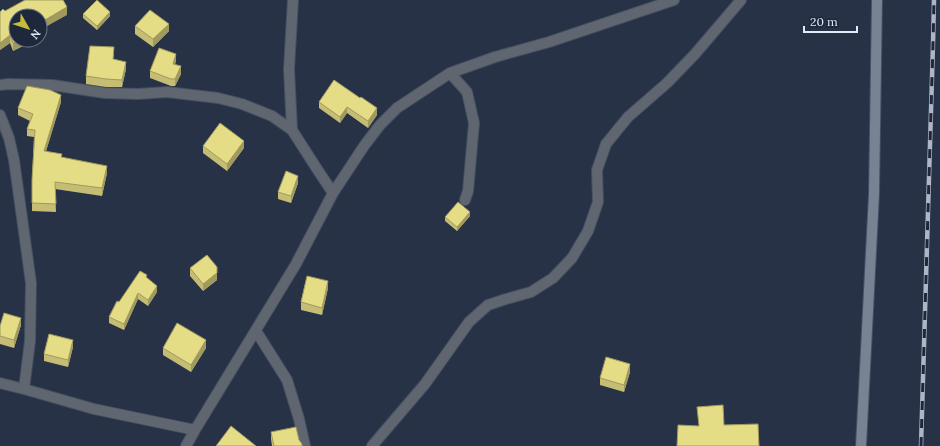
<svg xmlns="http://www.w3.org/2000/svg" width="940" height="446" viewBox="0 0 940 446" font-family="Lora,serif">
<rect width="100%" height="100%" fill="#273247"/>
<g fill="none" stroke-linecap="round" stroke-linejoin="round">
<!-- street casing -->
<g stroke="#454f63" stroke-width="12">
<path id="street" d="M293,0L289,69L292,130L317,169L333,193
M450,73L467,92L474,123L468,191L465,200
M0,85L8,84L52,85L105,93L138,94L167,92L218,98L242,104L272,116L292,130
M0,115L9,138L14,160L31,283L30,341L24,389
M256,331L287,380L299,419L305,446
M0,383L24,389L94,409L195,430
M186,446L195,430L296,264L333,193L364,146L380,125L397,108L450,73L495,57L549,42L674,0
M372,446L425,384L469,322L488,305L506,299L531,292L553,278L572,258L588,231L598,202L597,170L606,144L628,117L667,83L695,54L741,0"/>
</g>
<!-- secondary casing -->
<g stroke="#454f63" stroke-width="12">
<path id="secondary" d="M861,446L874,194L877,0"/>
</g>
<!-- street -->
<use href="#street" stroke="#606670" stroke-width="10"/>
<!-- secondary -->
<use href="#secondary" stroke="#798293" stroke-width="10"/>
<!-- rail casing -->
<g stroke="#aeb6c6" stroke-width="4.5">
<path id="rail" d="M921,446L933,44L934,0"/>
</g>
<!-- rail -->
<use href="#rail" stroke="#1e283d" stroke-width="3" stroke-dasharray="9" stroke-linecap="butt"/>
</g>
<!-- wall -->
<path fill="#c5bd73" d="M5,11L67,15L16,16L31,40V42L13,51L10,43L0,50V12Z
M83,14L110,16L97,30L83,18Z
M135,26L169,31L153,47L135,34Z
M114,54L113,59L126,69L122,87H106L86,84V76Z
M176,61L175,64L181,74L175,86H171L150,78V71Z
M334,80L377,115L368,128L347,113L340,123L319,108V102Z
M61,102L46,151L107,173L102,196L55,189L56,212L32,211V180L34,137L27,136V129L30,121L18,115V108Z
M203,146L244,148L227,171L203,153Z
M298,183L291,203L278,199V192Z
M470,216L457,231L445,221V217Z
M190,268L217,280L203,291L190,276Z
M147,278L157,292L148,306L138,299L124,330L109,323V317L119,302Z
M328,288L322,315L301,310V302Z
M21,325L14,348L0,344V326Z
M73,347L68,367L44,361V354Z
M163,348H206L191,372L163,355Z
M630,372L624,392L600,385V378Z
M271,432L299,440L302,446H272L271,439Z"/>
<!-- shaded-wall -->
<path fill="#a09a5e" d="M67,7V15L40,30V23Z
M110,12V16L97,30V26Z
M169,24V31L153,47V39Z
M10,35V43L0,50V43Z
M20,40H31V42L13,51V43Z
M176,54V61L173,71V64Z
M126,62V69L122,87V80Z
M181,66V74L175,86V79Z
M61,95V102L44,158V151Z
M347,107V113L340,123V117Z
M377,108V115L368,128V121Z
M244,141V148L227,171V164Z
M107,166V173L102,196V188Z
M298,176V183L291,203V196Z
M470,212V216L457,231V227Z
M217,273V280L203,291V284Z
M328,281V288L322,315V308Z
M157,286V292L148,306V300Z
M138,293V299L124,330V324Z
M21,318V325L14,348V340Z
M73,340V347L68,367V360Z
M206,340V348L191,372V365Z
M630,364V372L624,392V385Z"/>
<!-- building -->
<path fill="#e5dc86" stroke="#a09a5e" d="M25,0H63L67,7L40,23V16H16V40H20L13,43L10,35L0,43V12L3,9L5,11Z
M97,0L110,12L97,26L83,14Z
M150,10L169,24L153,39L135,26Z
M90,46L114,47L113,59L126,62L122,80L106,79L86,76Z
M159,48L176,54L173,64L181,66L175,79H171L150,71Z
M334,80L360,98L361,97L377,108L368,121L347,107L340,117L319,102Z
M27,86L50,90L61,95L44,151L62,154L61,157L107,166L102,188L55,182L56,204L32,203V180L35,130L27,129L33,114L18,108Z
M220,123L244,141L227,164L203,146Z
M286,171L298,176L291,196L278,192Z
M458,202L470,212L457,227L445,217Z
M207,255L217,267V273L203,284L190,268Z
M140,271L147,275L146,277L157,286L148,300L138,293L124,324L109,317L117,301L119,302Z
M307,276L328,281L322,308L301,302Z
M4,313L21,318L14,340L0,336V326Z
M177,323L206,340L191,365L163,348Z
M49,334L73,340L68,360L44,354Z
M606,357L630,364L624,385L600,378Z
M723,405L724,425L758,424L759,446H677L678,425L699,426L697,407Z
M231,426L256,446H216Z
M296,427L299,440L302,444V446H274L271,432Z"/>
<!-- north arrow -->
<g transform="translate(28 28) rotate(129)"><circle r="19" fill="#1e283d" stroke="#6d7688"/>
<path d="M0-3L7 15L0 10L-7 15Z" fill="#c9bb3a"/>
<text y="-6" font-size="11" font-weight="bold" text-anchor="middle" fill="#e3eaf8">N</text>
</g>
<!-- scale -->
<path d="M804 26v6h53v-6" fill="none" stroke="#e3eaf8" stroke-width="2"/>
<text x="810" y="26" font-size="12" fill="#e3eaf8" stroke="#1e283d" stroke-width="3" paint-order="stroke">20 m</text>
</svg>
